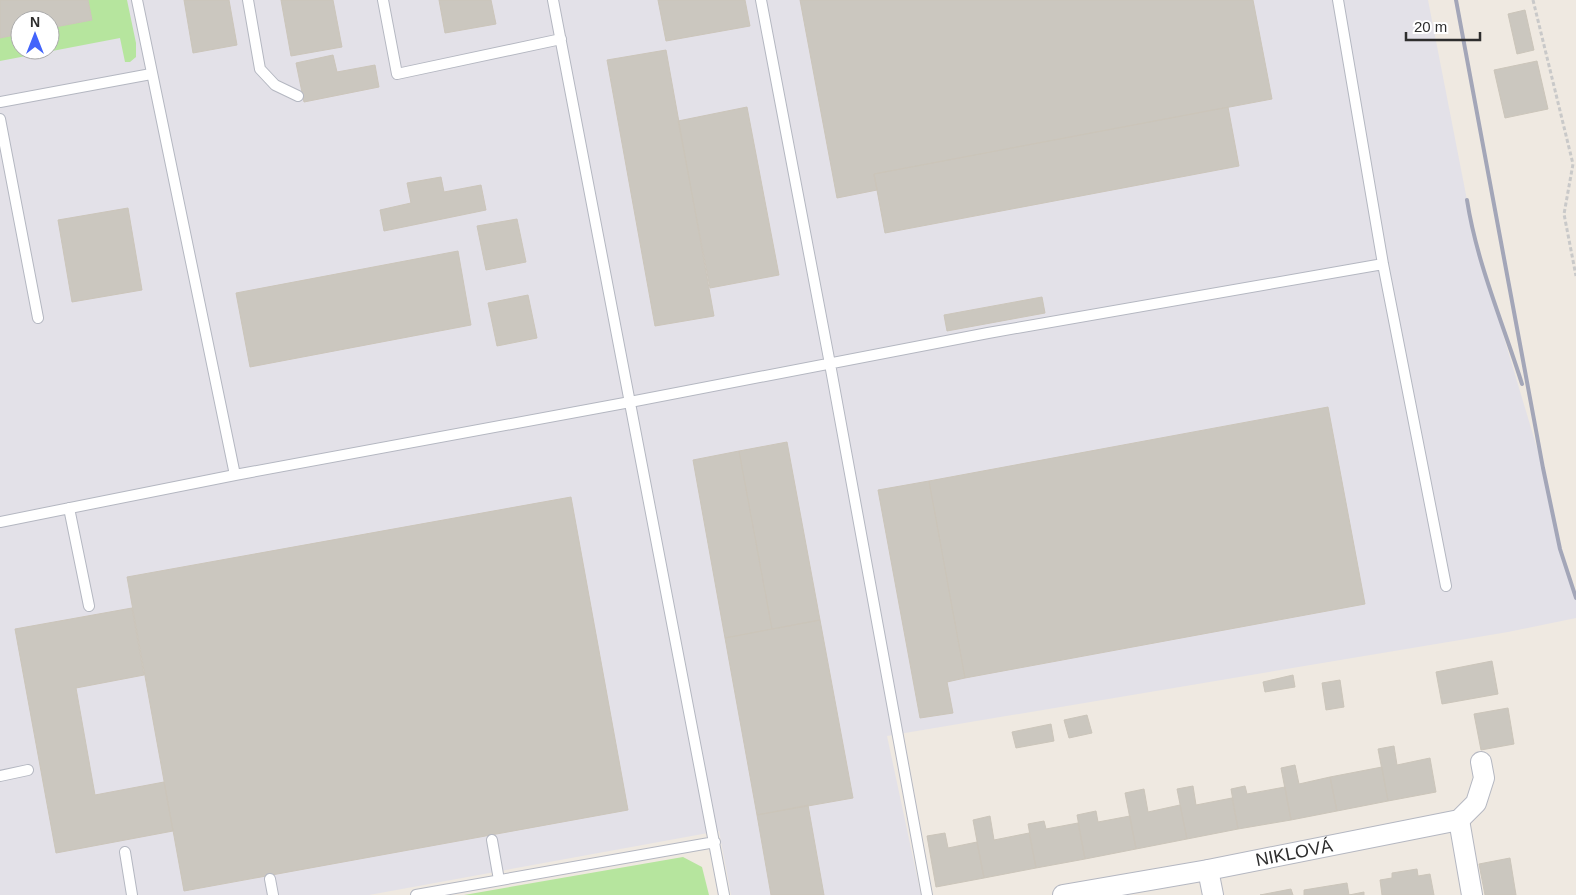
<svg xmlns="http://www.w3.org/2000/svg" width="1576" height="895" viewBox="0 0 1576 895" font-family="Arial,sans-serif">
<rect width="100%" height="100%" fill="#efe9e1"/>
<!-- industrial -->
<path fill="#e3e1e8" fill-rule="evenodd" d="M0,0H1428L1475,241L1543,468L1560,549L1576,597V618L1508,632L887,736L921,895H731L719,831L369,895H0ZM20,20H50V50H20Z"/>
<!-- green -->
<path fill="#b6e59e" d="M88,0H127L136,43V57L130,62H125L120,38L0,61V38L20,34V50H50V28L92,20Z
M683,857L702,867L709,895H464Z"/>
<!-- building -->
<path fill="#cbc7bf" stroke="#cbc5ba" d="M0,0H88L92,20L50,28V20H20V34L0,38Z
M184,0H229L237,45L193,53Z
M281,0H333L342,47L291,56Z
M439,0H491L496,24L445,33Z
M658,0H745L750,26L666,41Z
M800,0H1253L1272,99L874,174L877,190L837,198Z
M1525,10L1534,50L1517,54L1508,14Z
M666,50L714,316L655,326L607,60Z
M333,55L337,72L375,65L379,87L304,102L296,63Z
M1537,61L1548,109L1505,118L1494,70Z
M747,107L779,275L710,288L678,121Z
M1228,107L1239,166L885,233L874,174Z
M441,177L444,192L481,185L486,210L384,231L380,210L411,203L407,183Z
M128,208L142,290L72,302L58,220Z
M517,219L526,262L486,270L477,226Z
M458,251L471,325L250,367L236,293Z
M528,295L537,338L497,346L488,303Z
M1042,297L1045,313L947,331L944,315Z
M1328,407L1365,604L965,678L929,481Z
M787,442L820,620L772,629L739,451Z
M739,451L772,629L725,638L693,460Z
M929,481L965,678L947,682L953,713L920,718L878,490Z
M571,497L628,810L184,891L127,577Z
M132,608L144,675L76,688L95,795L164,782L173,831L56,853L15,629Z
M820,620L853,798L757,815L725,638Z
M1492,661L1498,694L1442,704L1436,672Z
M1293,675L1295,687L1265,692L1263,682Z
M1340,680L1344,707L1326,710L1322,683Z
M1508,708L1514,744L1481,750L1474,714Z
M1087,715L1092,733L1069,738L1064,720Z
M1051,724L1054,741L1016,748L1012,732Z
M1394,746L1397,765L1430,758L1436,792L1388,801L1378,749Z
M1295,765L1299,784L1330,777L1337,811L1291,820L1281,768Z
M1382,767L1388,801L1337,811L1330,777Z
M1193,786L1196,805L1232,798L1238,829L1187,839L1177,789Z
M1245,786L1247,794L1285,787L1291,820L1238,829L1231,789Z
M1144,789L1148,812L1180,805L1187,839L1136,849L1125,793Z
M808,805L824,895H771L757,815Z
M1096,811L1098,822L1130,816L1136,849L1085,859L1077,815Z
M990,816L994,840L1029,833L1036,868L984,878L973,820Z
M1044,821L1046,829L1078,823L1085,859L1036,868L1028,824Z
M945,833L948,848L977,842L984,878L936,887L927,836Z
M1510,858L1516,895H1485L1479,864Z
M1417,869L1418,876L1430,874L1434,895H1382L1380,880L1392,878V873Z
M1347,883L1349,895L1364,892V895H1304V890Z
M1291,889L1293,895H1260Z"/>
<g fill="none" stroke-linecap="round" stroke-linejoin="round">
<!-- service casing -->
<g stroke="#b4b7c1" stroke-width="12">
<path id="service" d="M137,0L235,475L630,402L988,333L1383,264
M248,0L260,69L275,85L298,96
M383,0L397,74L561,39
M553,0L724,895
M761,0L830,364L927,895
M1338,0L1383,264L1446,586
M0,102L151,74
M0,119L38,318
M69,508L89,606
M0,522L235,475
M0,776L28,770
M492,840L499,880
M125,852L132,895
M270,879L273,895
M416,895L715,842"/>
</g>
<!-- minor casing -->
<g stroke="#b4b7c1" stroke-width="22">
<g id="minor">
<path d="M1459,820L1472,895"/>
<path d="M1208,870L1213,895"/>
<path id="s1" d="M1063,895L1208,870L1459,820L1476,803L1484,778L1481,762"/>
</g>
</g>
<!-- path -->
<path stroke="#c9c9c9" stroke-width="3" stroke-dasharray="4 2.5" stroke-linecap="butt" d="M1533,0L1573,164L1564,214L1576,276"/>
<!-- service -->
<use href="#service" stroke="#fff" stroke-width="10"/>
<!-- minor -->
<use href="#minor" stroke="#fff" stroke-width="20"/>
<!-- rail -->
<path stroke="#a3a6b8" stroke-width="4" d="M1456,0L1543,468L1560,549L1576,598
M1467,200C1477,264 1503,323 1522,384"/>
</g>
<g text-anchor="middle" stroke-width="5" stroke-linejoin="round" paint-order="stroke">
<!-- street labels -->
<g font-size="18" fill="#2e2e2e" stroke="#fff">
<text dy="6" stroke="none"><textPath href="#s1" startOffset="235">NIKLOVÁ</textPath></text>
</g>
</g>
<!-- north arrow -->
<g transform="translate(35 35)"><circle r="24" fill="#ffffff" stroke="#ababab"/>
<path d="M0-4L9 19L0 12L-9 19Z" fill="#4264fb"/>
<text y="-8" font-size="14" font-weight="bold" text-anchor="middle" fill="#2e2e2e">N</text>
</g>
<!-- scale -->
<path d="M1406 32v8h74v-8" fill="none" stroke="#2e2e2e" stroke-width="2.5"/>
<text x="1414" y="32" font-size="15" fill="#2e2e2e" stroke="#ffffff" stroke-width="4" paint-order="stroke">20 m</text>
</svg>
